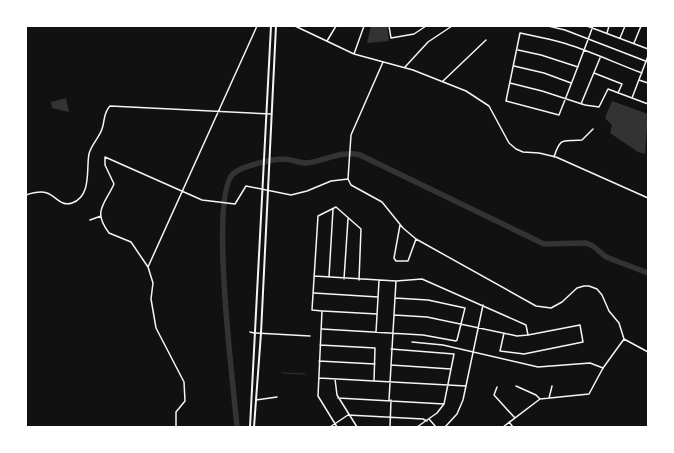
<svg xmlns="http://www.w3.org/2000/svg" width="674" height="453" viewBox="0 0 674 453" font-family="'Varela Round',sans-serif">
<rect width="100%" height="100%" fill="#111"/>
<!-- water -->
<path fill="#333" d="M371,26H387L389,41L367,43Z
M66,98L69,112L52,108L51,102Z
M612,101L648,114L645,154L638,152L610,133L612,125L605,118Z"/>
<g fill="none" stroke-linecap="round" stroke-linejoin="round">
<!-- stream -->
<path stroke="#333" stroke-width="1" d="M282,373L305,374"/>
<!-- river -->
<path stroke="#333" stroke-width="5.5" d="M237,427C234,389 208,192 234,173C243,166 272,159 283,159C291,159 299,163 307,163C325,161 342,150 360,155L544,244L586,243L593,246L606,257L648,273"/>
<!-- minor -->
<path stroke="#f5f5f5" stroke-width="1.5" d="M295,26L354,54L413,70L466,91L489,106L509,143L516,149L523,152L539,153L556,157L648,198
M389,26L391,38L414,34L426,26
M548,26L565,30L648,62
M587,26L648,49
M593,26C582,56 571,85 559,115L506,101L520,33C533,36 547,38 560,42C586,49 615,63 642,73
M607,33L609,26
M620,38L625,26
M327,41L336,26
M634,43L641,26
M518,50L541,55L578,67
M354,54L364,26
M383,62L351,135L348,179L351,185L382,202L403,228L416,239L536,306L551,308L562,302L577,288L584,286H589L597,289L602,295L609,311L619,323L624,339L648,352
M514,66L544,73L571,83
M405,67L428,42L452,26
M594,73L622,84L618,93
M639,80L648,83
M443,81L486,40
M510,83L542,91L585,105L599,107L608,89L648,104
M632,98L648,56
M581,104L600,58
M554,157C561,135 564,142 582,140L593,129
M26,195C32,193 41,191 47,193C56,196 61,207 72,203C92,196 86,169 89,154C91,145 99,138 102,129C105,121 103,113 110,106L271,114
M90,220L101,216
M400,225L394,258L396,261H408L416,239
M148,267L257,26
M314,276L396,281L422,279L526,325L528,335
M329,277L333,209
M344,279L348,219
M314,293L378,297
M323,311L377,314
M394,315L427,317L517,336L528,335L580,325L583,342L524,354L500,351L504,333
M322,329L423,335L456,341L457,340L465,308L428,300L395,298
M250,332L254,333
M376,332L379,281
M320,345L375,348L374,381
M391,349L454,354L444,404L437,413L417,427
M319,361L375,364
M391,365L451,369
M319,378L466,386
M335,379L337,395L357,427
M516,386L536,395L540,399
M497,387L494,395L515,418
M338,398L444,404
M549,398L552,386
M256,400L277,397
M389,400L396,281
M429,419L436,427
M509,422L513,427
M176,427V412L185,401L184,382L156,328L151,299L153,283L148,267L131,242L109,233C92,211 105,204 114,184L105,165V157L202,200L235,204L246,186L291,195L307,191L331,181L348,179
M330,427L348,415L423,419L427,421
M337,427L318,396L322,311L312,310L318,216L336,207L361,229L359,280
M390,427L391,400
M445,427L457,414L463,400L483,305
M503,427L540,399L589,394L603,368L624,339"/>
<!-- tertiary -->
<path stroke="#f5f5f5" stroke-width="1.5" d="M256,333L310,336
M412,342L443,345L538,367L590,363L603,368"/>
<!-- primary -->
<path stroke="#f5f5f5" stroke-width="2" d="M250,427L271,26
M254,427L261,333L276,26"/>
</g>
<!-- border -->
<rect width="674" height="453" fill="none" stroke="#ffffff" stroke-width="54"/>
</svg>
